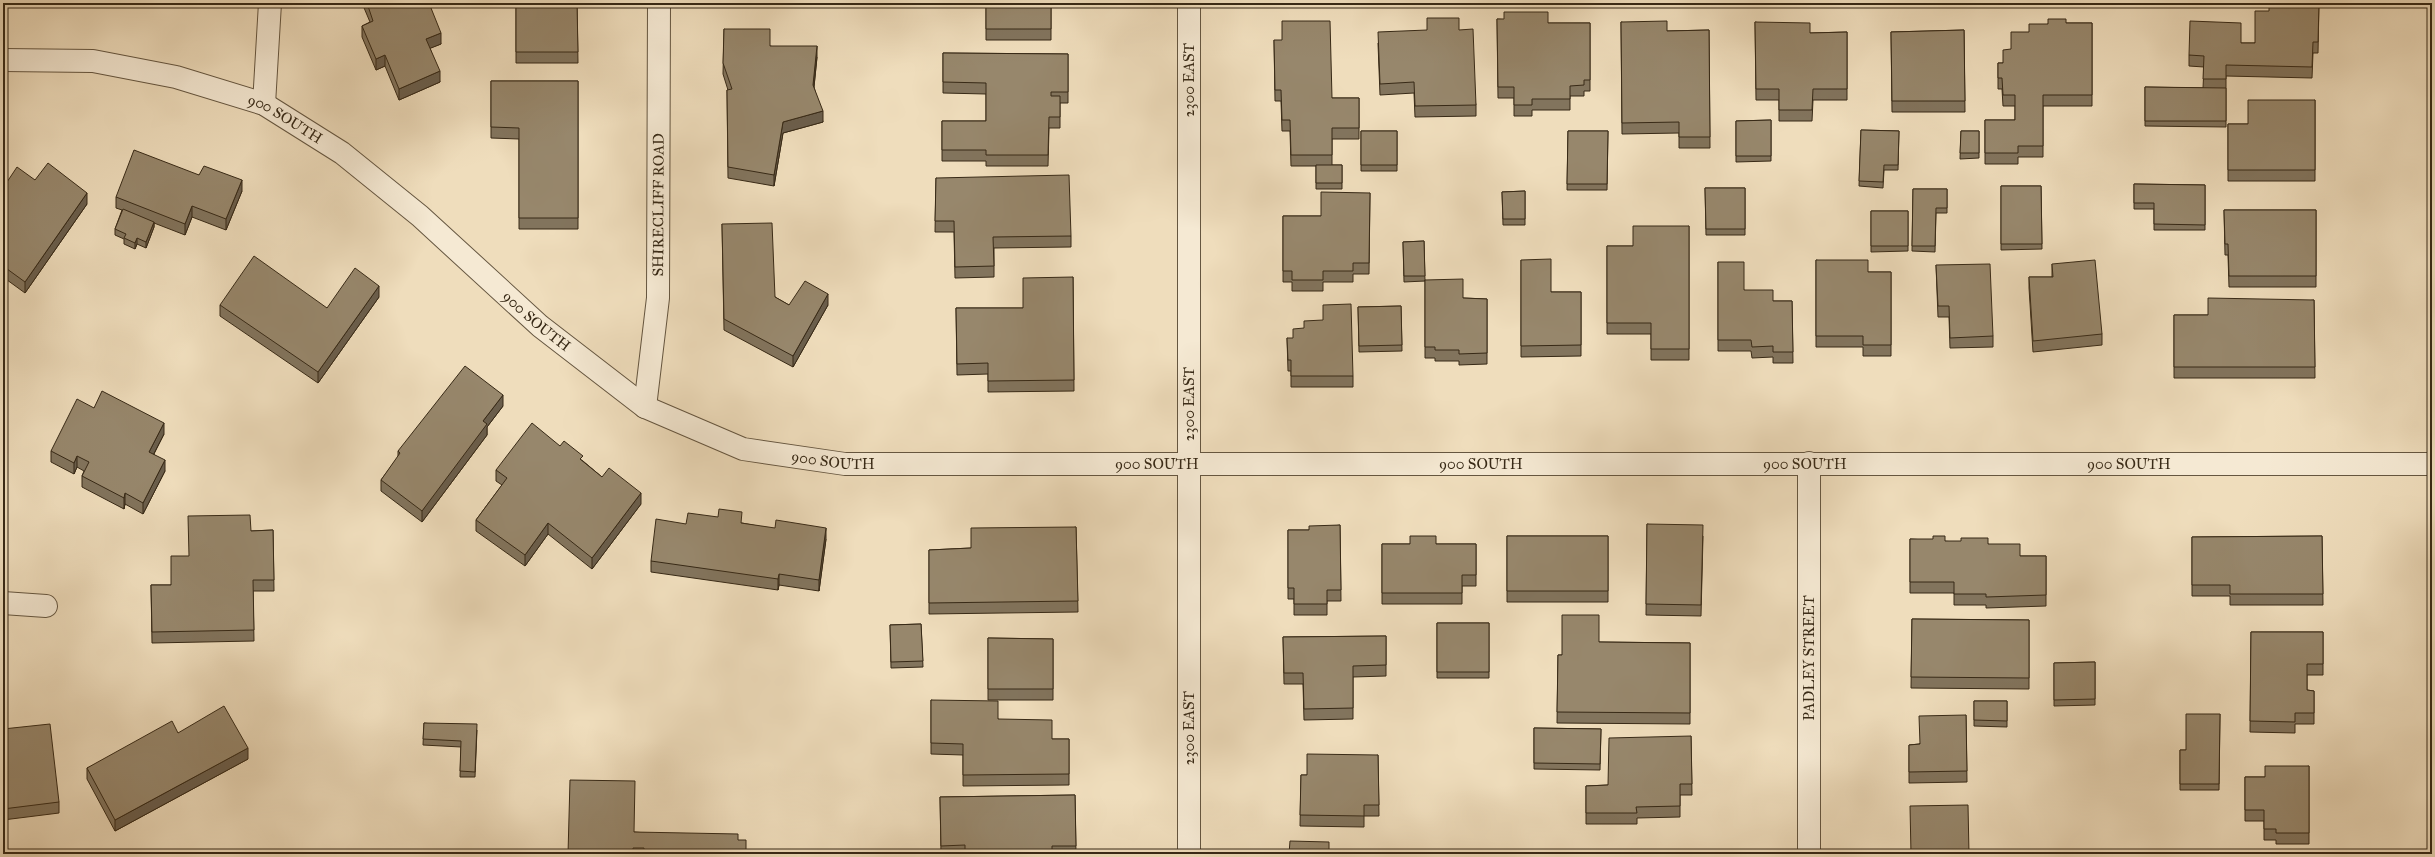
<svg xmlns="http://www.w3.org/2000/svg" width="2435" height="857" viewBox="0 0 2435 857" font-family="'IM FELL Great Primer',serif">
<rect width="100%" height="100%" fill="#efddbc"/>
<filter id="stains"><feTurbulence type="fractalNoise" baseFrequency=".005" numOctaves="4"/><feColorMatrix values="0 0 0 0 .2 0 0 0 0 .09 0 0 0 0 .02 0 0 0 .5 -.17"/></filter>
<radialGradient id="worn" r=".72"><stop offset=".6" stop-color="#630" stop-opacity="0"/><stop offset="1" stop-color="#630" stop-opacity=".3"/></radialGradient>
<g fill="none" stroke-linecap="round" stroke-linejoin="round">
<!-- minor casing -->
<g stroke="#655640" stroke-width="24">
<g id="minor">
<path d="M1189,3V854"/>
<path id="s1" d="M3,60L93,61L176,77L264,104L342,153L420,216L540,326L645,407L743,449L845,464H2432"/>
<path d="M264,104L270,3"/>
<path id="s2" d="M645,407L658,298L659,3"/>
<path d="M1809,463V854"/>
<path d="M3,603L46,606"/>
</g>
</g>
<!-- minor -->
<use href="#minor" stroke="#f5e9d3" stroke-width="22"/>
</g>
<!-- wall -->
<path fill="#82745d" stroke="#372916" d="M362,3H429L441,44L430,48L440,82L399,100L385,66L376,70L362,37V26L370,22Z
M516,3H577L578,63H516Z
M725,3H767V7H725Z
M986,3H1051V40H986Z
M2319,3L2318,53H2313L2312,78L2226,76V127L2145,126V87L2203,88L2204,67L2189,66V55L2241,43H2255L2269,11Z
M1497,19L1548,23H1590V91H1584V96H1570V110H1532V116H1514V98H1498Z
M1621,22L1667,31L1709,30L1710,148H1679V133L1622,134Z
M1755,22L1810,33L1847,32V100H1813L1812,121H1779V100H1756Z
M2066,23H2092V106H2043V157H2018V164H1985V120H2015V106H2003L2002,89H1998V63H2003L2011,49L2029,32L2048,24Z
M724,29L770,46L817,57L814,87L823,122L783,133L774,186L728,178L727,90H728L723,74Z
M1459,30L1476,105V116L1415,117L1414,93L1380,95L1378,43Z
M1964,30L1965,112H1892L1891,32Z
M1274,40L1332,98H1359V139H1332V165H1342V189H1316V166H1291L1290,131H1282L1281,101H1275Z
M943,53L1068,54V103H1060V128H1049L1048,166H986V161H942V121H986V94L943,93Z
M491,81H578V229H519V139L491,138Z
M2315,100V181H2228V124H2248Z
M1771,120V161L1736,162V121Z
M1861,130L1899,131L1898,170H1884L1883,188L1859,186Z
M1361,131H1397V171H1361Z
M1568,131H1608L1607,190H1567Z
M1961,131H1979V158L1960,159Z
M199,175L242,191L226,230L192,217L185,235L154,223V227L146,248L137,244L135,249L124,244V239L115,235V229L122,210L116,208V197Z
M936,178L1071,236V247L994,248V277L955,278L954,232H935Z
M35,180L87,204L25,293L3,277V188Z
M2134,184L2205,185V230H2154V209H2134Z
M2001,186H2041L2042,249L2001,250Z
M1705,188H1745V235H1706Z
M1913,189H1947V213H1936L1935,252L1912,251Z
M1525,191V225H1503L1502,192Z
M1370,193L1369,274H1353V282H1323V291H1292V282H1283V216H1321Z
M2224,210H2316V287H2229L2228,255H2225Z
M1871,211H1908V251L1871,252Z
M722,224L775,297L789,305H828L793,367L724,330Z
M1689,226V360H1651V334H1607V246H1633Z
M1424,241L1425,281L1404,282L1403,242Z
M1521,260L1551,292H1581V356L1521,357Z
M1816,260L1868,272H1891V356H1863V347H1816Z
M1718,262L1744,290L1773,301H1792L1793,363H1773V357L1752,358L1751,351H1718Z
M2052,264L2102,334V345L2033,352L2029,288V277H2052Z
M1936,265L1993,336V347L1950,348L1949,317H1938Z
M1073,277L1074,391L988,392V374L957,375L956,308H1023Z
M1425,280L1463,298L1487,299V364L1459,365V361H1435V358H1425Z
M379,297L318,383L220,316V305L327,308Z
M2314,300L2315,378H2174V315H2208Z
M1401,306L1402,351L1359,352L1358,307Z
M1287,338L1353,376V387H1291V371H1288Z
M503,406L487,427V435L422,522L381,491V480L398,457V451Z
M94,408L164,434L154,454L165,471L143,514L125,504L124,509L82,487V476L84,471L77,467L74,474L51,462V451Z
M560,446L583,461L602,477L641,504L592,569L548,534L525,566L476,531V520L502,485L496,481V470Z
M742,523L826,539L819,591L779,585L778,590L651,572V561L686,524Z
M1647,524L1703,536L1701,616L1646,615Z
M1340,525L1341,601H1327V615H1294V599H1288V530H1309Z
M1076,527L1078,612L929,614V550L971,548Z
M273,530L274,591H253L254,641L152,643L151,585H171L189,556L251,531Z
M1507,536H1608V602H1507Z
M2322,536L2323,605H2230V596H2192V537Z
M1910,539L1988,544L2020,556H2046V606L1986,608V605H1954V593H1910Z
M1382,544H1476V586H1462V604H1382Z
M1912,619L2029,620V689L1911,688Z
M1437,623H1489V678H1437Z
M921,624L923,667L891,668L890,625Z
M2251,632H2323V675H2307V690L2314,691V724H2295V733L2250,732Z
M1386,636V676L1353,677V719L1304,720L1303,684H1284L1283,637Z
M988,638L1053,639V700H988Z
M1599,642L1690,643V724L1557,723L1558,655H1562Z
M2095,662V705L2054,706V663Z
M931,700L998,719L1052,739H1069V785L963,786V755L931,754Z
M1974,701H2007V727L1974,726Z
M2220,714L2219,790H2180V750H2186Z
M1966,715L1967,782L1909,783V745L1919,744Z
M424,723L477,730L475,777H460L461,747L423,745Z
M1534,728L1601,729L1600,770L1534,769Z
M3,729L59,802V813L3,820Z
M178,733L248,759L115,831L87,779V768Z
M1691,736L1692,795H1680V817L1637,818V824H1586V786L1608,785Z
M1378,755L1379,816H1364V827L1300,826L1301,775H1307Z
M2309,766V844H2276V840H2264V821H2245V777H2265Z
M1075,795L1076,854H941L940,797Z
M634,832L738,840L746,854H568Z"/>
<!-- shaded-wall -->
<path fill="#6a5e4c" stroke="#372916" d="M441,33V44L426,50V39Z
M817,46V57L813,96V85Z
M385,55V66L376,70V59Z
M440,71V82L399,100V89Z
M823,111V122L783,133L774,186V175L783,122Z
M242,180V191L226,230V219Z
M87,193V204L25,293V282Z
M192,206V217L185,235V224Z
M154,222V227L146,248V242Z
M137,238V244L135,249V243Z
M379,286V297L318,383V372Z
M828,294V305L793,367V356Z
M503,395V406L487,427V435L422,522V511L483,421Z
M164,423V434L149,463V452Z
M77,456V467L74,474V463Z
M165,460V471L143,514V503Z
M125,493V504L124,509V498Z
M641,493V504L592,569V558Z
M548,523V534L525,566V555Z
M826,528V539L819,591V580Z
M779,574V585L778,590V579Z
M248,748V759L115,831V820Z"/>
<!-- building -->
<path fill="#97876c" stroke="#372916" d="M367,3H429L441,33L426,39L440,71L399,89L385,55L376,59L362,26L373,21Z
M516,3H577L578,52H516Z
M986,3H1051V29H986Z
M2269,3H2319L2318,42H2313L2312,67L2226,65V79H2203L2204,56L2189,55L2190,21L2241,23V43H2255V11H2269Z
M1504,12H1548V23H1590V80H1584V85L1570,86V99H1532V105H1514V87H1498L1497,19H1504Z
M1427,18H1459V30L1473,29L1476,105L1415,106L1414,82L1380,84L1378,32L1427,30Z
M2048,19H2066V23H2092V95H2043V146H2018V153H1985V120H2015V95H2003L2002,78H1998V63H2003V50L2011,49V32H2029V24H2048Z
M1282,21H1330L1332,98H1359V128H1332V155H1291L1290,120H1282L1281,90H1275L1274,40H1282Z
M1667,21V31L1709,30L1710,137H1679V122L1622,123L1621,22Z
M1755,22L1810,23V33L1847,32V89H1813L1812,110H1779V89H1756Z
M724,29H770V46H817L813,85L823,111L783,122L774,175L728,167L727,90L732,89L723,63Z
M1964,30L1965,101H1892L1891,32Z
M943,53L1068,54V92H1051V96H1060V117H1049L1048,155H986V150H942V121H986V83L943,82Z
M491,81H578V218H519V128L491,127Z
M2145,87L2226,88V121H2145Z
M2248,100H2315V170H2228V124H2248Z
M1771,120V156H1736V121Z
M1861,130L1899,131L1898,165H1884L1883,182L1859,181Z
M1361,131H1397V165H1361Z
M1568,131H1608L1607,184H1567Z
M1961,131H1979V153H1960Z
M134,150L199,175L204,166L242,180L226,219L192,206L185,224L116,197Z
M48,163L87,193L25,282L3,266V188L17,167L35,180Z
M1316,165H1342V183H1316Z
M1069,175L1071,236L993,237L994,266L955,267L954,221H935L936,178Z
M2134,184L2205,185V225L2154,224V203H2134Z
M2001,186H2041L2042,244H2001Z
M1705,188H1745V229H1706Z
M1913,189H1947V208H1936L1935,246H1912Z
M1525,191V219H1503L1502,192Z
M1321,192L1370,193L1369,263H1353V271H1323V280H1292V271H1283V216H1321Z
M123,209L154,222L146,242L137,238L135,243L124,238L126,234L115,229Z
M2224,210H2316V276H2229L2228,244H2225Z
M1871,211H1908V246H1871Z
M772,223L775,297L789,305L805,281L828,294L793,356L724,319L722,224Z
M1633,226H1689V349H1651V323H1607V246H1633Z
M1424,241L1425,276H1404L1403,242Z
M254,256L327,308L355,268L379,286L318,372L220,305Z
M1551,259V292H1581V345L1521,346V260Z
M1816,260H1868V272H1891V345H1863V336H1816Z
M2095,260L2102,334L2033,341L2029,277H2053L2052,264Z
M1718,262H1744V290H1773V301H1792L1793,352H1773V346L1752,347L1751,340H1718Z
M1990,264L1993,336L1950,338L1949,306H1938L1936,265Z
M1073,277L1074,380L988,381V363L957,364L956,308H1023V278Z
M1463,279V298L1487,299V353L1459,354V350H1435V347H1425V280Z
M2208,298L2314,300L2315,367H2174V315H2208Z
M1351,304L1353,376H1291V360H1288L1287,338H1293V329L1304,328V321L1323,320V305Z
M1401,306L1402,345L1359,346L1358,307Z
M465,366L503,395L483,421L487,424L422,511L381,480L400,453L398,451Z
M102,391L164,423L149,452L165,460L143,503L125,493L124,498L82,476L89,462L77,456L74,463L51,451L77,399L94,408Z
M532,423L560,446L564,441L583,456L580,459L602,477L609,468L641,493L592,558L548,523L525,555L476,520L507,478L496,470Z
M719,509L742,512L741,523L775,528L776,520L826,528L819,580L779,574L778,579L651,561L656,519L686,524L688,513L718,517Z
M250,515L251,531L273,530L274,580H253L254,630L152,632L151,585H171V556H189L188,516Z
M1647,524L1703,525L1701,605L1646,604Z
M1340,525L1341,590H1327V604H1294V588H1288V530H1309V526Z
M1076,527L1078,601L929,603V550L971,548V528Z
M1410,536H1436V544H1476V575H1462V593H1382V544H1410Z
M1507,536H1608V591H1507Z
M1933,536H1945V541H1961V538H1988V544H2020V556H2046V595L1986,597V594H1954V582H1910V539H1933Z
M2322,536L2323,594H2230V585H2192V537Z
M1562,615H1599V642L1690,643V713L1557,712L1558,655H1562Z
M1912,619L2029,620V678L1911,677Z
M1437,623H1489V672H1437Z
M921,624L923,661L891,662L890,625Z
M2251,632H2323V664H2307V690L2314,691V713H2295V722L2250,721Z
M1386,636V665L1353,666V708L1304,709L1303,673H1284L1283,637Z
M988,638L1053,639V689H988Z
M2095,662V699L2054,700V663Z
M931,700L998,701V719L1052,720V739H1069V774L963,775V744L931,743Z
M1974,701H2007V721L1974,720Z
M224,706L248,748L115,820L87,768L172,721L178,733Z
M2186,714H2220L2219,784H2180V750H2186Z
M1966,715L1967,771L1909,772V745L1920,744L1919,716Z
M424,723L477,724L475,772L460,771L461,741L423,739Z
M50,724L59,802L3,809V729Z
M1534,728L1601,729L1600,764L1534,763Z
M1691,736L1692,784H1680V806L1636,807L1637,813H1586V786L1608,785L1609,738Z
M1307,754L1378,755L1379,805H1364V816L1300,815L1301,775H1307Z
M2265,766H2309V833H2276V829H2264V810H2245V777H2265Z
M570,780L635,781L634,832L738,834V840H746V854H644V848H633V854H568Z
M1075,795L1076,846H1052V854H965V845L941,846L940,797Z
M1968,805L1969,854H1911L1910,806Z
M1290,841L1329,842V854H1289Z
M2147,850L2193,851V854H2147Z"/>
<g text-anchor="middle" stroke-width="3" stroke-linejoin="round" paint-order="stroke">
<!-- street labels -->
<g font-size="15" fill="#372916" stroke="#f5e9d3">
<text transform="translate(1189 80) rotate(-90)" y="5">2300 EAST</text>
<text dy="5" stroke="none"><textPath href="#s1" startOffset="292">900 SOUTH</textPath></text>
<text dy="5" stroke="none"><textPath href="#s2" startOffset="203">SHIRECLIFF ROAD</textPath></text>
<text dy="5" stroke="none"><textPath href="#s1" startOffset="616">900 SOUTH</textPath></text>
<text transform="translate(1189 404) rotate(-90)" y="5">2300 EAST</text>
<text dy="5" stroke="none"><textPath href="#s1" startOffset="952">900 SOUTH</textPath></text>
<text dy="5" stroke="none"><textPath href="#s1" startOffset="1924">900 SOUTH</textPath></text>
<text dy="5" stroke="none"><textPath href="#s1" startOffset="1276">900 SOUTH</textPath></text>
<text dy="5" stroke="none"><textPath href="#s1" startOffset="1600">900 SOUTH</textPath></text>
<text dy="5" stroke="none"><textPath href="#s1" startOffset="2248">900 SOUTH</textPath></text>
<text transform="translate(1809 658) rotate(-90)" y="5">PADLEY STREET</text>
<text transform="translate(1189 728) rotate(-90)" y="5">2300 EAST</text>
</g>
</g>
<!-- margin -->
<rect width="2435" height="857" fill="none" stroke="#efddbc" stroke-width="16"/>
<rect x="4" y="4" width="2427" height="849" fill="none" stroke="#372916" stroke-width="2"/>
<rect x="8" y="8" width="2419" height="841" fill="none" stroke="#372916"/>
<rect width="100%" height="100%" filter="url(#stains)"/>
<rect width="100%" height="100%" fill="url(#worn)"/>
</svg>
